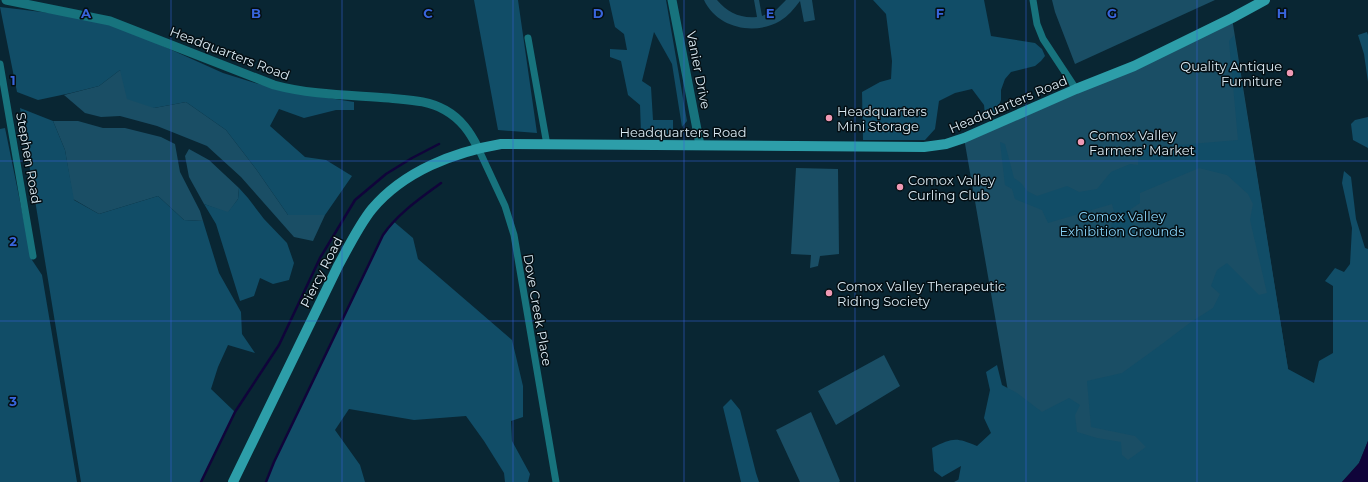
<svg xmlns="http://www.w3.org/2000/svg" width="1368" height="482" viewBox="0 0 1368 482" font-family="Montserrat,sans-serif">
<rect width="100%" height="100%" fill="#092633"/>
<!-- green -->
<path fill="#1a4e65" d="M704,0H717C727,12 741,19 757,17L754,0H759L762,16L776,10L786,0H812L815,20L804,22L800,1C794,9 788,16 780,21C754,36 717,28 704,0Z
M1052,0H1215L1075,64L1055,12Z
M1232,18L1306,482H954L1018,449L964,138Z
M120,70L154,108L186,102L226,130L256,169L288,215H325L313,241L294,237L241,177L207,146L157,126L120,116L101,117L85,113L64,95L99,86Z
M53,121H78L103,128H125L161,137L175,144L180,172L200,211L203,221L184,220L158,196L99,214L73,199L65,150Z
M189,149L209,160L239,188L238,199L228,213L204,204L189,177L185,156Z
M796,168L838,169L839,254L820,256L818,266L810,268L811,255L791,254Z
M884,355L900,386L836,425L818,391Z
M811,412L840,481L839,482H800L776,430Z"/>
<!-- forest -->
<path fill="#114d67" d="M474,0H518L537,133L498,130Z
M609,0H666L687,121L682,127L672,64L654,32L642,81L651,87L653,120H673V134L641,133L640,105L628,95L621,61L610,57V49L627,50L624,34L615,27Z
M873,0H984L991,36L1035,43L1042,49L1045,56L1041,61L1035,66L1011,72L1005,79L1001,90V100L995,115L990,116L985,115L984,105L972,89L955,93L939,101L935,129L925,140H863L862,92L880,82L891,79L892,61L886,14Z
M0,7L100,19L116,25L223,73L255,83L298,93L354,102V110H336L304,118L279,109L270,126L305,157L326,160L352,176L325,215H288L256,169L226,130L186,102L154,108L127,99L120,70L99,86L71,93L38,100L17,92Z
M1367,32L1368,35V82L1364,54L1358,35Z
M1234,35L1288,369L1314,383L1319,361L1333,353V286L1325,281L1335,268L1344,272L1350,264L1352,228L1342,183L1344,171L1351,177L1356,219L1365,248L1368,249V441L1359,463L1342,482H958L961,466L942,477L934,471L932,448C953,438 955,437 977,446L991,433L984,418L990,390L986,372L997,365L1002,385L1017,393L1042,412L1069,398L1080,405L1075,415L1077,432L1097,438L1121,442L1122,455L1128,460L1146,447L1135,436L1091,427L1087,381L1122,373L1158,347L1191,322L1213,308L1220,294L1211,286L1217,270L1227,263L1259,295L1267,293L1250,220L1253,204L1248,194L1227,175L1199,168L1140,193V203L1131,209L1128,216L1135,228L1130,234L1117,236L1111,226L1115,215L1112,204L1048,223L1042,210L1015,199L1012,189L1005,185L1000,142L1005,144L1014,178L1021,183L1027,191L1037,196L1067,186L1079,192L1097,189L1111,172L1130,164L1138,165V156L1145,146H1158L1165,153L1179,145L1238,140L1229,41Z
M20,108L53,121L65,150L74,200L99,214L158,196L184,220L203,221L219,273L241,312L242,334L255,353L228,345L218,367L211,389L235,412L201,482H81Z
M1368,117V148L1353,140L1351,124L1355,120Z
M5,128L32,260L42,275L77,482H0V129Z
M239,188L248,198L264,219L287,243L294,263L289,280L273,284L260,278L254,296L240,301L216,224L204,204L228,212L238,199Z
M393,221L413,238L418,259L512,340L523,386V417L511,421L512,441L530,474L528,482H505L504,473L484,441L466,416L414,420L349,409L335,430L360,465L365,482H266L274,462L380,240Z
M731,399L740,410L756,473L759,482H741L723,407Z"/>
<!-- water -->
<path fill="#10043a" d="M1368,441V482H1342L1359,463Z"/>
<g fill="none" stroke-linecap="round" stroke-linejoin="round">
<!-- stream -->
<path stroke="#10043a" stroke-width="2.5" d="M201,482L235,412L279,345L320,258L355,200L386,174L412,158L439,144
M266,482L274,462L383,235C398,213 421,198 441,183"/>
<!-- minor -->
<path stroke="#17737d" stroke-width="7" d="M1033,0L1037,24L1043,39L1076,89
M528,38L547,145
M0,64L33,256
M478,148L505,206L514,235L556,482"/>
<!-- tertiary -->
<path stroke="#17737d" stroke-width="9" d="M6,0L110,21L274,85C311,95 351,95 389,98C408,100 428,100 445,110C461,119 470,132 478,148
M672,0L700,145"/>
<!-- secondary -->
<path stroke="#2d9ea9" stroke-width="10" d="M233,482L338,266C348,248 359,225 372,209C404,171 454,152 501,144L924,147L946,144L964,138L1076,89L1134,66L1232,18L1265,0"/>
</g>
<!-- grid -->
<path fill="none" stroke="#3965dc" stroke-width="1" stroke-opacity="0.55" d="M171,0V482M342,0V482M513,0V482M684,0V482M855,0V482M1026,0V482M1197,0V482M0,161H1368M0,321H1368"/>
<!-- markers -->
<g fill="#f09ab5" stroke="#040e13" stroke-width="1.5">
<circle cx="1290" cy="73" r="4"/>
<circle cx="829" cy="118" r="4"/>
<circle cx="1081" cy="142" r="4"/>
<circle cx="900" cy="187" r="4"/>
<circle cx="829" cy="293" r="4"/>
</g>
<g text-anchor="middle" stroke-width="3" stroke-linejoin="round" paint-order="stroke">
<!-- street labels -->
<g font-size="13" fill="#daeaf3" stroke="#040e13">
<text transform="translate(230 53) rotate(21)" y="5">Headquarters Road</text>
<text transform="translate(699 70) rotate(79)" y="5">Vanier Drive</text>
<text transform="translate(1008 104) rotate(-23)" y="5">Headquarters Road</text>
<text x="683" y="137">Headquarters Road</text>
<text transform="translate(29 158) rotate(80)" y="5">Stephen Road</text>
<text transform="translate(321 272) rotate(-63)" y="5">Piercy Road</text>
<text transform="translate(538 310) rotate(80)" y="5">Dove Creek Place</text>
</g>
<!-- poi labels -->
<g font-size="13" fill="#daeaf3" stroke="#040e13" text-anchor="start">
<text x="1282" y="71" text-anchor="end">Quality Antique<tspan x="1282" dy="15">Furniture</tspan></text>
<text x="837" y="116">Headquarters<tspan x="837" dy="15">Mini Storage</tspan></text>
<text x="1089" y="140">Comox Valley<tspan x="1089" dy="15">Farmers’ Market</tspan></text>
<text x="908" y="185">Comox Valley<tspan x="908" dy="15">Curling Club</tspan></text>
<text x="837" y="291">Comox Valley Therapeutic<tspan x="837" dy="15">Riding Society</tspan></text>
</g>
<!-- park labels -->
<g font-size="13" fill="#88d2f7" stroke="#040e13">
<text x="1122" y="221">Comox Valley<tspan x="1122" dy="15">Exhibition Grounds</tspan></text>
</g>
</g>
<g font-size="13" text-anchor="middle" font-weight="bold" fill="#3965dc" stroke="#040e13" stroke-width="3" stroke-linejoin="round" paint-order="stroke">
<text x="86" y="18">A</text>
<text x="256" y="18">B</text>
<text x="428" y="18">C</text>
<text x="598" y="18">D</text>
<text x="770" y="18">E</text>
<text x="940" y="18">F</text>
<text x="1112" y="18">G</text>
<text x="1282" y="18">H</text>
<text x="13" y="85">1</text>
<text x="13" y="246">2</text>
<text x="13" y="406">3</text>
</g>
</svg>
